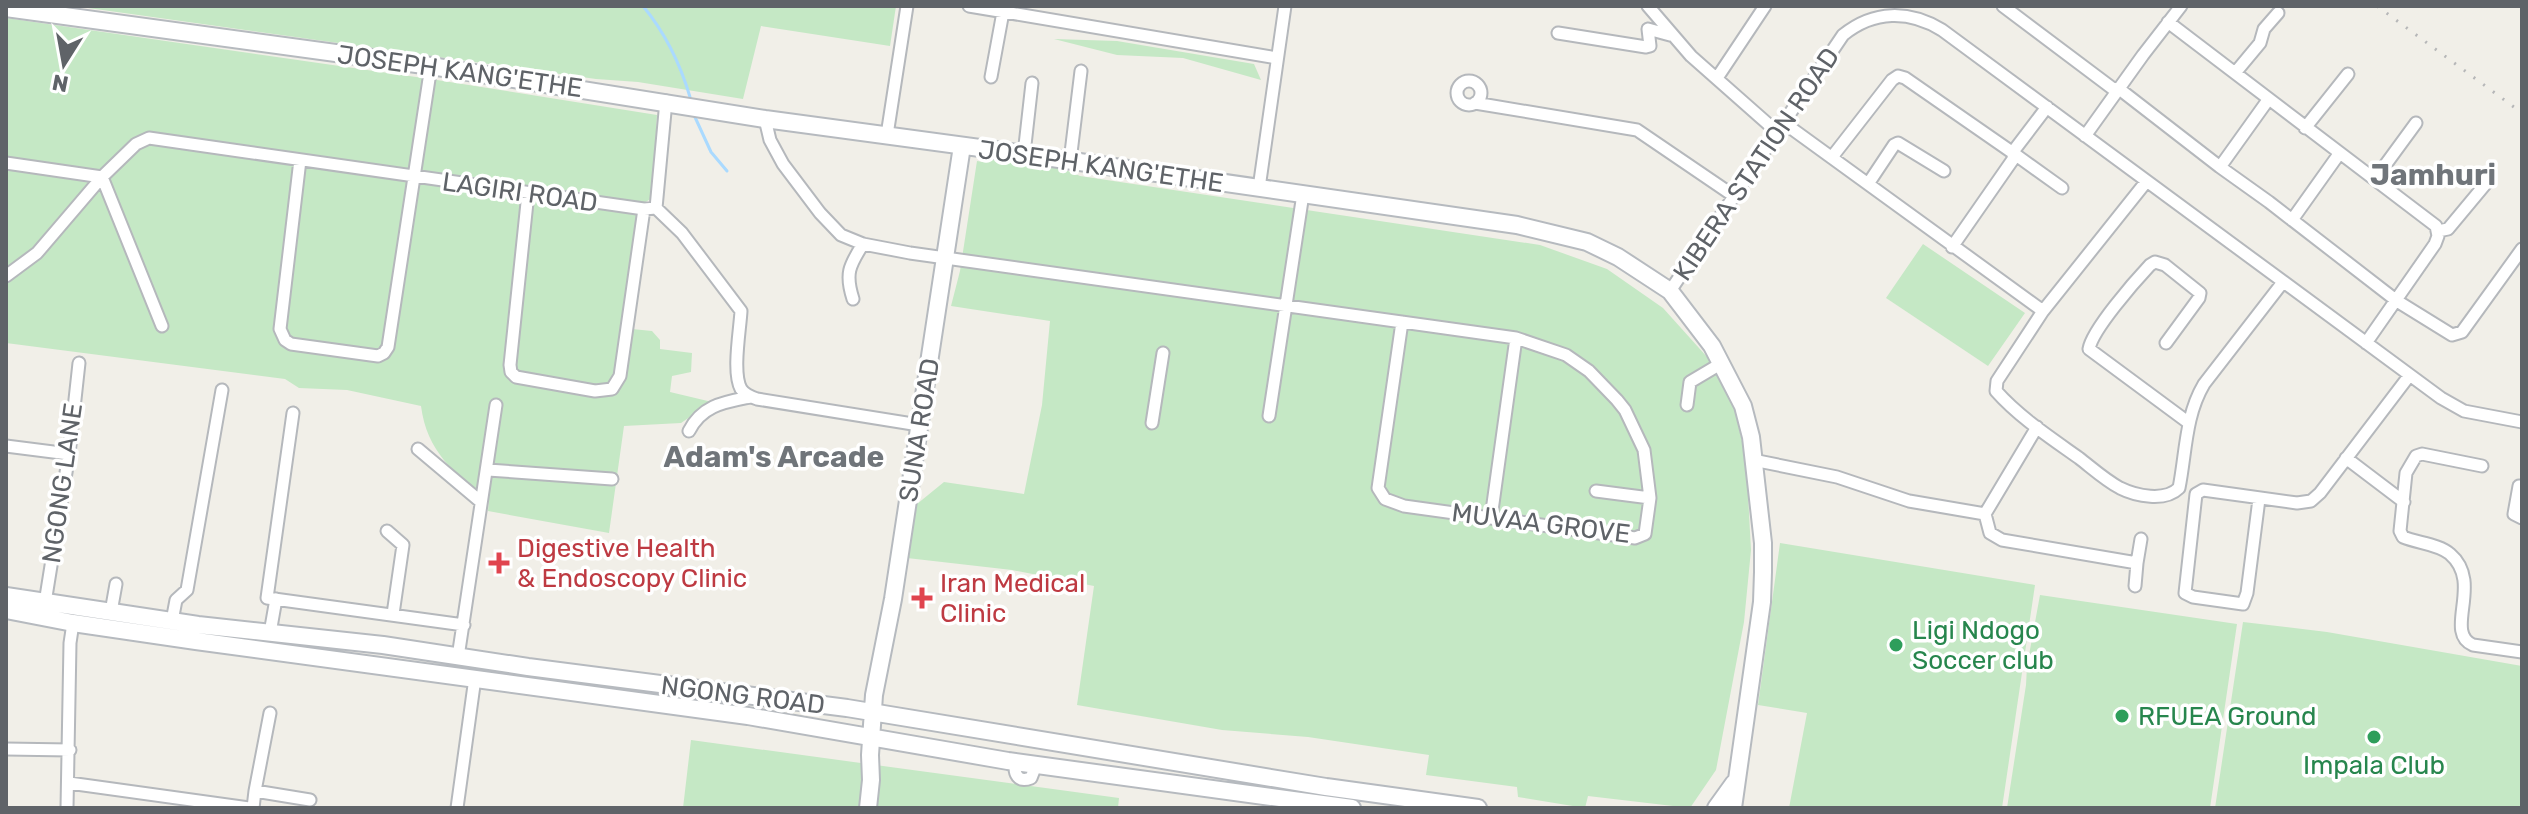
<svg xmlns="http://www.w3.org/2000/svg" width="2528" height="814" viewBox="0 0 2528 814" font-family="Rubik,sans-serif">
<rect width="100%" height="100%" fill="#f1efe8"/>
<!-- green -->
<path fill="#c5e8c5" d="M74,6H896L890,46L761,26L743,99L638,82L596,79Z
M6,18L437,80L657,115L652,198L644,203L632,329L652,331L660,340V349L692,353L691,372L672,376L670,392L712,402L681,423L624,426L609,533L488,511L489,500C454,473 427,452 421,406L347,390L299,388L285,379L6,343Z
M1054,39L1117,41L1254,64L1261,80L1183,58L1117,55Z
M983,159C1015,162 1052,162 1080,176L1540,245L1607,269L1663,308L1708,358L1733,403L1746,458L1751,550L1744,622L1716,770L1690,808L1588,796L1585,808L1518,797L1517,787L1426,775L1429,755L1308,737L1222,730L1077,705L1094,586L1012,570L907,558L917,504L944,482L1024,494L1042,405L1050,321L951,306L960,271L977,161L983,162Z
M1923,244L2025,313L1988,366L1886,298Z
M1780,543L2035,585L2002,808H1789L1807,713L1758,705Z
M2040,595L2237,624L2210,808H2007L2026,685L2027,666Z
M2243,622L2327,632L2522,666V808H2215Z
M691,740L1119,798L1118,808H683Z"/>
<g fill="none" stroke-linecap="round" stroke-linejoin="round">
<!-- stream -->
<path stroke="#aadaff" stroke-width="3" d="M643,6C666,34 680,63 690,97
M694,115L711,152L727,171"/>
<!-- street casing -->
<g stroke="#b5b8bc" stroke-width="15">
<path id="street" d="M969,6L1277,58
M1648,6L1691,56L1777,132
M2003,6L2116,91
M2168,22L2436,226L2438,236L2435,244L2366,343
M1558,33L1646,47L1650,46L1648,29L1670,35
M2235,73L2260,43L2264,29L2278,13
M991,77L1003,12
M1717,78L1765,6
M1457 93a12 12 0 1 1 24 0a12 12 0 1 1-24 0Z
M2118,88L2220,167L2269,202L2397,301L2452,335L2462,332L2522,249
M1475,103L1637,130L1734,196
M765,119L770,140L783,164L820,213L841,235L863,244L910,253L1516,338L1566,355L1589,371L1617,400L1625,410L1644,450L1650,498L1645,534L1635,538L1404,506L1385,499L1378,488L1402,322
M1784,123L2043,311L2146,182
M2305,128L2348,74
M887,135L907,6
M2085,136L2143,55L2181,6
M2012,153L2047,107
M1024,154L1032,83
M1832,157L1892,80L1898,76L1905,78L2016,155
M300,160L280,329L285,340L291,344L378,356L384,353L388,347L431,66
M1070,161L1081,71
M6,163L102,177L136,144L149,138L644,209L656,208L682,233L741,311C740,330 732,373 741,389C745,395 751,397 757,399L919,425
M2220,167L2268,100
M2375,179L2416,123
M1868,184L1894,145L1898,143L1944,171
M1259,188L1285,6
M528,193L510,365L511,372L516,377L595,391L612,389L620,376L644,209
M656,208L666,101
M2292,220L2339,154
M2438,231L2448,229L2488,181
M1952,247L2016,155L2062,188
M6,276L37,253L102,177L162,326
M1670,291L1843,35C1874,10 1909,10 1942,30L2441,398L2464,411L2522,422
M853,299C845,274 849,266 863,244
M2043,311L1997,381L1996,391C2019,417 2051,438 2079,458C2092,468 2105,480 2120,488C2136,496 2165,502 2179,488C2186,453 2185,416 2204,384L2283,282
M2166,343L2199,298L2200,293L2165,265L2155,262L2150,265C2135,281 2092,330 2089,349L2189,423
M1687,405L1690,382L1722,363
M293,413L267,598L464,625
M1269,416L1303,194
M1152,423L1163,353
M689,431C702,405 725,402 750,397
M6,446L69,454
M418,449L481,502
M2346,458L2404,502
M1753,460L1837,477L1909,501L1985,514L2037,427
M2482,466L2422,454L2416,456L2406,473L2400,531L2403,537C2417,543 2439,544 2450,554C2484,583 2443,632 2473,645L2522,652
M488,470L612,479
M2519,486L2514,514L2522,518
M1596,491L1650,498
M2259,499L2247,593L2243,604L2193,597L2185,593L2196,494L2203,490L2297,503L2311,501L2320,493L2409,376
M1985,514L1990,533L2002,540L2137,563L2135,586
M1491,518L1516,338
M387,531L403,545L393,614
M2137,563L2141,539
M45,603L69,454L79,363
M111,612L116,584
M172,621L176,600L187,590L222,390
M270,633L276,599
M458,657L496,405
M6,749L70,750
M1016,762C1013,774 1018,783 1031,778L1036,765
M69,783L249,808
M255,791L270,713
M67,808L70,643L73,623
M253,808L255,791L310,800
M457,808L475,678"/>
</g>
<!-- secondary casing -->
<g stroke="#b6babf" stroke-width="20">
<path id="secondary" d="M6,8L431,66L765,119L1024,154L1517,225L1587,242L1618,257L1670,291L1712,346L1743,406L1751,437L1763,543V572L1762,602L1733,808
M6,596L198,625L383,645L528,667L847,708L1326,787L1478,808
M6,610L73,623L196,641L748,716L1008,761L1352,808
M868,808L871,780L870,755L874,695L893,599L962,146
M1716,808L1734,783"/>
</g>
<!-- street -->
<use href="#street" stroke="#fff" stroke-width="11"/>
<!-- secondary -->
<use href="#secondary" stroke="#fff" stroke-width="16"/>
<!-- rail -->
<path stroke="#b6b7b8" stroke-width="3" stroke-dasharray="2 10" stroke-linecap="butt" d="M2377,6L2522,113"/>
</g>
<!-- markers -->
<g fill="#e0444e" stroke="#fff" stroke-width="3">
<path d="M495 551h8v8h8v8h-8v8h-8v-8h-8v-8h8z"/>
<path d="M918 586h8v8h8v8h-8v8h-8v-8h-8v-8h8z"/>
</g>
<g fill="#2e9e5b" stroke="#fff" stroke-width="3">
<circle cx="1896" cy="645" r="8"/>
<circle cx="2122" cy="716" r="8"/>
<circle cx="2374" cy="737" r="8"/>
</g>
<g text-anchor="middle" stroke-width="7" stroke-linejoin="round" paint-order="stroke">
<!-- street labels -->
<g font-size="26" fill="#5f6368" stroke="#fff">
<text transform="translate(460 71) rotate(8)" y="9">JOSEPH KANG'ETHE</text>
<text transform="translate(1756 164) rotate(-56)" y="9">KIBERA STATION ROAD</text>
<text transform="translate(1101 166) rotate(8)" y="9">JOSEPH KANG'ETHE</text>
<text transform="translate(520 192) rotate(8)" y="9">LAGIRI ROAD</text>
<text transform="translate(919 430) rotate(-81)" y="9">SUNA ROAD</text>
<text transform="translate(62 483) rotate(-82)" y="9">NGONG LANE</text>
<text transform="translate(1541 523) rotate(7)" y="9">MUVAA GROVE</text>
<text transform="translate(743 695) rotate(7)" y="9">NGONG ROAD</text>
</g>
<!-- health labels -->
<g font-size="26" fill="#be3a42" stroke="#fff" text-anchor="start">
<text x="517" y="557">Digestive Health<tspan x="517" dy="30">&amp; Endoscopy Clinic</tspan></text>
<text x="940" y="592">Iran Medical<tspan x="940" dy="30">Clinic</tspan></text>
</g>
<!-- leisure labels -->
<g font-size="26" fill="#27864d" stroke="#fff" text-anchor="start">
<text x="1912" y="639">Ligi Ndogo<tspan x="1912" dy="30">Soccer club</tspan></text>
<text x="2138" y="725">RFUEA Ground</text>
<text x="2374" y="774" text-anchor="middle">Impala Club</text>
</g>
<!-- quarter labels -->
<g font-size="30" font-weight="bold" fill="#70757a" stroke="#fff">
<text x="2433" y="185">Jamhuri</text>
<text x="774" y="467">Adam's Arcade</text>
</g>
</g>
<!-- border -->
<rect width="2528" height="814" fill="none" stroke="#5f6368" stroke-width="16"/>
<!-- north arrow -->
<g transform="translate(64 64) rotate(191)" stroke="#ffffff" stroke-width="6" paint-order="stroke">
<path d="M0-6L14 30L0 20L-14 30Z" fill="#5f6368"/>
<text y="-12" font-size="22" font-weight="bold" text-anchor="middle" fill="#5f6368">N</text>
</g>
</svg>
